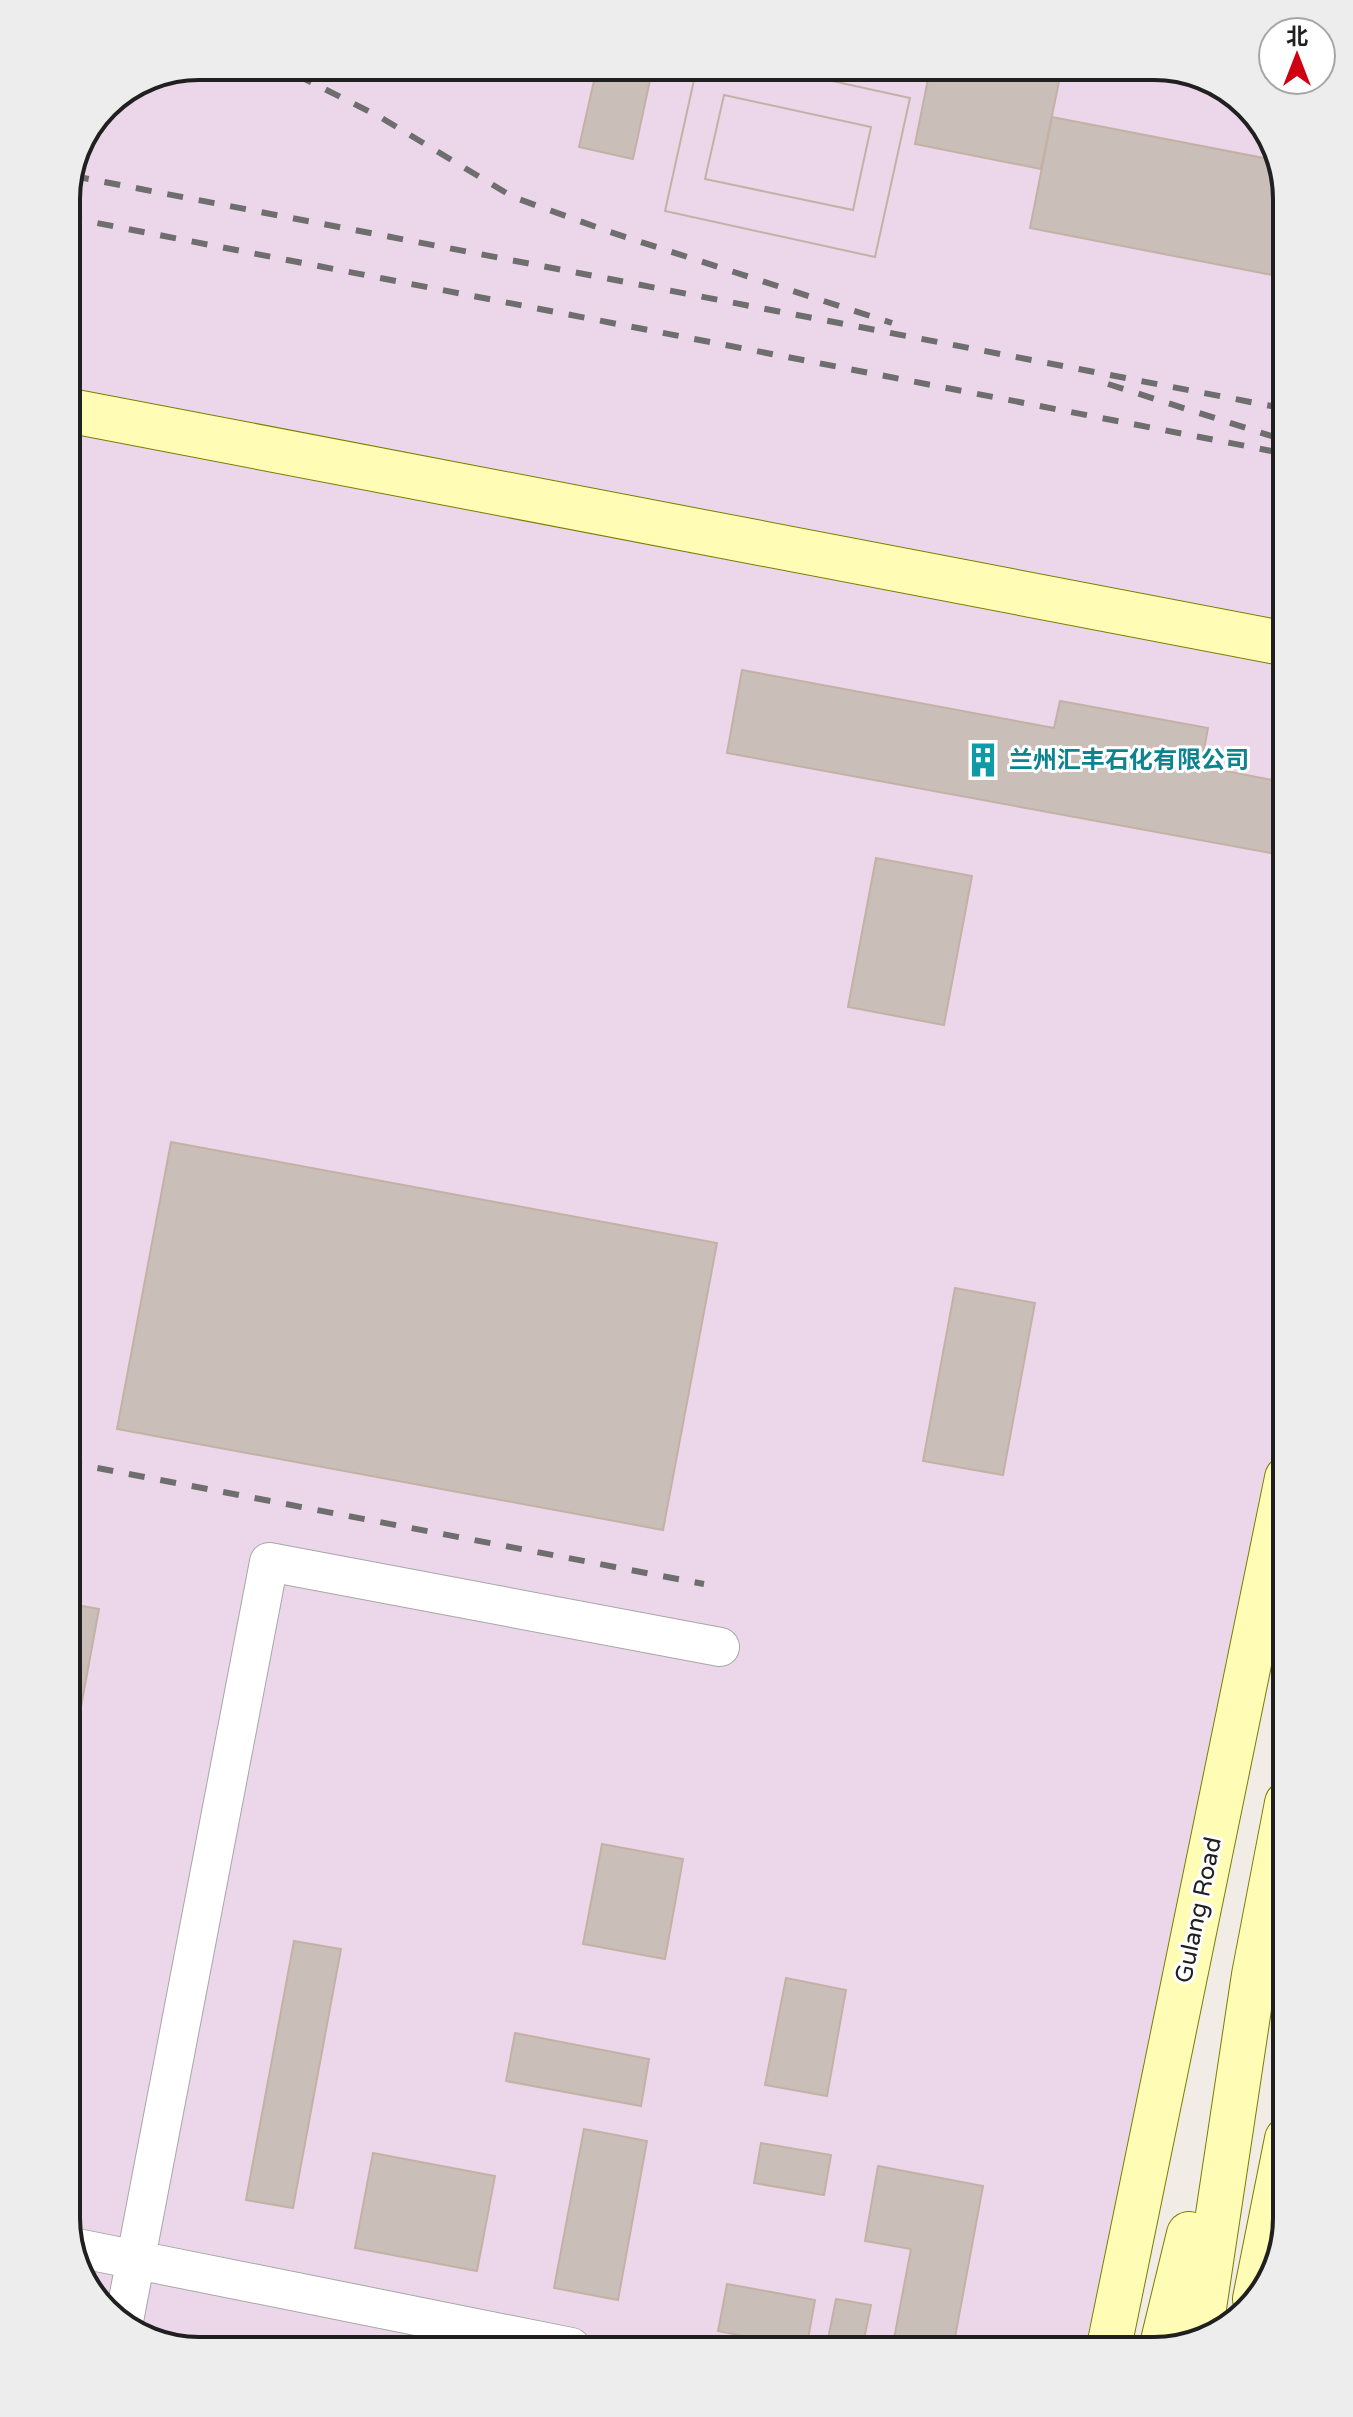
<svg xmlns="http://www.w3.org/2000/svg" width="1353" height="2417" viewBox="0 0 1353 2417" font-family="'Varela Round','Noto Sans SC',sans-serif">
<rect width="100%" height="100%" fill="#f1ece5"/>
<!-- industrial -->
<path fill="#ebd7e9" d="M1163,66L1234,93L1277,148L1287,199V1414L1108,2342L191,2351L125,2328L76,2269L66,2218V191L105,105L149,76Z"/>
<!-- building -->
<path fill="#cabeb8" stroke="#c4b1a6" stroke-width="2" fill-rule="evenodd" d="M1062,67L1041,169L915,144L930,69Z
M782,70L910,98L875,257L665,211L696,71ZM724,95L871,127L853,210L705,179Z
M782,70L910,98L875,257L665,211L696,71Z
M652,71L633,159L579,147L596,72Z
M724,95L871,127L853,210L705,179Z
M1052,117L1279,161L1287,199V278L1030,228Z
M742,670L1054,728L1060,701L1208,728L1201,766L1287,783V856L727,753Z
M876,858L972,876L944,1025L848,1007Z
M171,1142L717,1243L663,1530L117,1429Z
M955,1288L1035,1303L1003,1475L923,1461Z
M66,1603L99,1609L66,1788Z
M602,1844L683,1859L665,1959L583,1944Z
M294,1941L341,1949L293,2208L246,2200Z
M786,1978L846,1990L827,2096L765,2085Z
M515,2033L649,2059L641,2106L506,2081Z
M584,2129L647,2141L618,2300L554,2288Z
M761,2143L831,2155L824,2195L754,2183Z
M373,2153L495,2176L477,2271L355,2248Z
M878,2166L983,2186L954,2343L893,2344L911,2249L865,2241Z
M727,2284L815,2300L807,2345H790L718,2331Z
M836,2299L871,2305L863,2344H827Z"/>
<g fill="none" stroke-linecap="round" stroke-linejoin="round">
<!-- street casing -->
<g stroke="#a7a7a7" stroke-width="40">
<path id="street" d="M72,2247L571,2347
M123,2326L269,1562L720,1647"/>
</g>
<!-- secondary casing -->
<g stroke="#7b7d00" stroke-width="46">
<path id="secondary" d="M66,410L1287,644
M1255,2299L1287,2139
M1163,2341L1189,2234
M1199,2341L1254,1975L1287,1803
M1110,2342L1287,1478"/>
</g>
<!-- street -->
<use href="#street" stroke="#fff" stroke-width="38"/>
<!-- secondary -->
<use href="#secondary" stroke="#fffcb5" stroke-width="44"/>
<!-- rail -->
<path stroke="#6e6e6e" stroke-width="6" stroke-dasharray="16 16" stroke-linecap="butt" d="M297,75L380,117L513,197L610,232L892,323
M73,176L1287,409
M66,217L1287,454
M1108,384L1287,441
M66,1462L704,1584"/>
</g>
<!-- icons -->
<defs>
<g id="building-bare" transform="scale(2.76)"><path d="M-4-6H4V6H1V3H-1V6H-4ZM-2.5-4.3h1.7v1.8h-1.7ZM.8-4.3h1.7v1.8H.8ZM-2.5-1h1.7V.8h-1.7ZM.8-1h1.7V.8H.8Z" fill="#0f9aa8" stroke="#fff" stroke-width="2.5" paint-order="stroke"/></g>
</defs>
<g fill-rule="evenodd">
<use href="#building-bare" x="983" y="760"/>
</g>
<g text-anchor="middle" stroke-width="6" stroke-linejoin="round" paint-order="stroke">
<!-- culture labels -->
<g font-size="24" font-weight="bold" fill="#0d838f" stroke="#fff" text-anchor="start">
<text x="1009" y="768">兰州汇丰石化有限公司</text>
</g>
<!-- street labels -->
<g font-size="24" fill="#202020" stroke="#fff">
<text transform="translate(1198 1910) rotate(-78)" y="8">Gulang Road</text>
</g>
</g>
<!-- crop -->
<path d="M0 0H1353V2417H0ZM199 80H1154A119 119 0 0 1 1273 199V2218A119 119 0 0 1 1154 2337H199A119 119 0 0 1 80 2218V199A119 119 0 0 1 199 80Z" fill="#ededed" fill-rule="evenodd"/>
<path fill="none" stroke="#202020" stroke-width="4" d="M199 80H1154A119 119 0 0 1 1273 199V2218A119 119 0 0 1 1154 2337H199A119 119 0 0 1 80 2218V199A119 119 0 0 1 199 80Z"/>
<!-- north arrow -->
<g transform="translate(1297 56)"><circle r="38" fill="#ffffff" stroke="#a6a6a6" stroke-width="2"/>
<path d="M0-6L14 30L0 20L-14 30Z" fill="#cf0013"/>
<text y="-12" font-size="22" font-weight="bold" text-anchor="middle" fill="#202020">北</text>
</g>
</svg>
